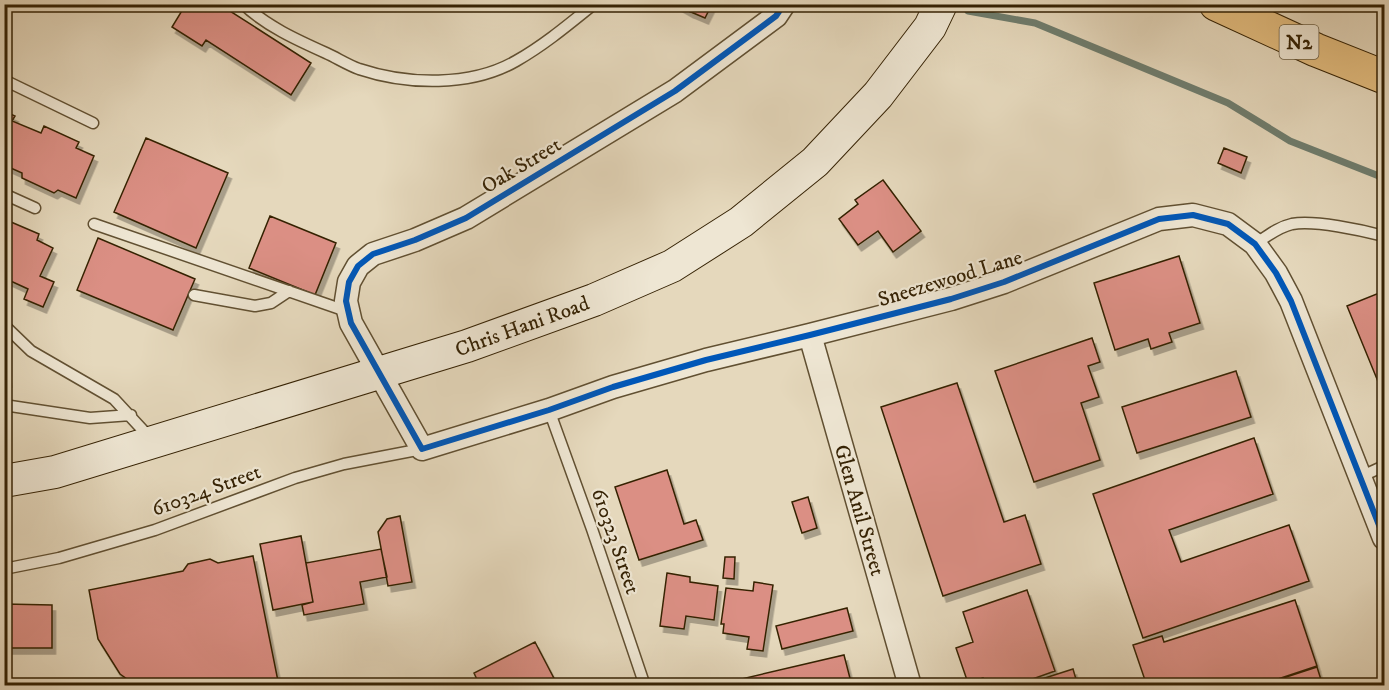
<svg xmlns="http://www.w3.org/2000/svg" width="1389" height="690" viewBox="0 0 1389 690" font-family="'IM FELL DW Pica',serif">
<defs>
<filter id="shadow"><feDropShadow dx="3.5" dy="6" stdDeviation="0" flood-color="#0004"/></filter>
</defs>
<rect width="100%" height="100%" fill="#e5d8bc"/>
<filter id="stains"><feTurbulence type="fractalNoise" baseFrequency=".00333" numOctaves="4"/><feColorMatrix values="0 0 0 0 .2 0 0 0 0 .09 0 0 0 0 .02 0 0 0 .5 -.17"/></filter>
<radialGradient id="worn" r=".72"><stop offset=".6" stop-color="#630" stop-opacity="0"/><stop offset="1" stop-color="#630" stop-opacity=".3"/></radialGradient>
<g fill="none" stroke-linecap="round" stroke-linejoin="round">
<!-- stream -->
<path stroke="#6f7d6e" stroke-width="7" d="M968,11L1035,23L1228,103L1290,141L1384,178"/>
</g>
<!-- building -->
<path fill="#db8f84" stroke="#352204" stroke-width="1.5" filter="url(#shadow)" d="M186,4H219L311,63L291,95L206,40L202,46L172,27Z
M676,4H693L690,12Z
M695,4H712L705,18L691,12Z
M4,111L15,116L12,121L41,133L44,126L79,142L76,148L94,156L76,198L58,190L54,193L22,178V173L4,165Z
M146,138L228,173L196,248L114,212Z
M1224,148L1247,157L1241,173L1218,163Z
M883,180L921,231L893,252L878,231L858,245L839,219L858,204L855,200Z
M270,216L336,243L315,295L249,268Z
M4,219L39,234L37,240L53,248L40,276L54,282L43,307L24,299L28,289L4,278Z
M98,238L195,279L173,330L77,290Z
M1179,256L1200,323L1169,333L1172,342L1151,349L1148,339L1115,350L1094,283Z
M1384,291V381L1379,384L1347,306Z
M1092,338L1100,362L1088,366L1099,397L1081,403L1100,460L1034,482L995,371Z
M4,356L8,381H4Z
M1236,371L1251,417L1137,453L1122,407Z
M957,383L1004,522L1025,515L1041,564L943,596L881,407Z
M1254,438L1273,494L1169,530L1181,562L1289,525L1309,581L1143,638L1093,494Z
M667,470L684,524L696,520L703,540L639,560L615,487Z
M808,497L817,528L802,533L792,502Z
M400,516L412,582L388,586L378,532L387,519Z
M301,536L313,602L273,610L260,544Z
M381,549L387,577L360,582L364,604L304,615L302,605L313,602L306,563Z
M253,556L279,686H170L168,679L137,686L120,674L98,639L89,590L183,571L188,564L210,559L218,563Z
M725,557H735L734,579L723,578Z
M667,573L690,577V582L718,586L714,620L686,616L684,629L660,626Z
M754,582L773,585L763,651L747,649L749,637L723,633L724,624H721L726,588L753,591Z
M1027,590L1055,671L1013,686H985L983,678L968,683L956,648L973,642L963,612Z
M1295,600L1317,666L1257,686H1147L1133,645L1162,636L1164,642Z
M4,604L52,605V648H4Z
M847,608L853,631L782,649L776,626Z
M535,642L558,686H480L474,673Z
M844,655L852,686H720V684Z
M1317,667L1323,686H1259Z
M1073,669L1078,686H1020Z"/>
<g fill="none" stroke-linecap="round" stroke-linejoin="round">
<!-- lane casing -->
<g stroke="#615032" stroke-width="13">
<path id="lane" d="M243,4C266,26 297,40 326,53C337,58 348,65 359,69C407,85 471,87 516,61C544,45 568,25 594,4
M4,80L93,123
M4,194L35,208
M94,224L349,312
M1255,244C1266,237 1278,227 1292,224C1315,220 1361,230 1384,236
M194,295L255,306L271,303L289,291
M4,325L31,351L114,399L152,440
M4,405L90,418L131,415
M549,410L592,529L645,686
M1360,477L1384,466
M4,569L59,558L155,530L295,478L344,464L422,449"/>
</g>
<!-- street casing -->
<g stroke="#615032" stroke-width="25">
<path id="street" d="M784,4L776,16L675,91L466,218L415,240L373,254L358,266L349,282L346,301L351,323L422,449L549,410L613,387L706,360L810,335L951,299L1004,282L1159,219L1193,215L1228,224L1255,244L1276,273L1291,301L1384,538
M810,335L910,686"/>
</g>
<!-- secondary casing -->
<g stroke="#352204" stroke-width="34">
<path id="secondary" d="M4,481L55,472L467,346L594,300L672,266L741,222L815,162L878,95L930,27L941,4"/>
</g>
<!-- highway casing -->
<g stroke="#352204" stroke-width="35">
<path id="highway" d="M1216,4L1316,50L1384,77"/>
</g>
<!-- lane -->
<use href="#lane" stroke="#eee6d3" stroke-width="10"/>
<!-- street -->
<use href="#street" stroke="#eee6d3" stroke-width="22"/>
<!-- secondary -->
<use href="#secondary" stroke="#eee6d3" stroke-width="32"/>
<!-- highway -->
<use href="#highway" stroke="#e2bc7e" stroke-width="33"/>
<!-- cycleway casing -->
<g stroke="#eee6d3" stroke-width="10">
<path id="cycleway" d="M784,4L776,16L675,91L466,218L415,240L373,254L358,266L349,282L346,301L351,323L422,449L549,410L613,387L706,360L810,335L951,299L1004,282L1159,219L1193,215L1228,224L1255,244L1276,273L1291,301L1384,538"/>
</g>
<!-- cycleway -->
<use href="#cycleway" stroke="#0057b8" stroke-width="6"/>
</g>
<g text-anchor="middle" stroke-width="4.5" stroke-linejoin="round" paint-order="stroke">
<!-- shield labels -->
<rect fill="#eee6d3" stroke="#6c5d42" stroke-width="1.5" x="1279.5" y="25" width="39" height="34" rx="4.5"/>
<g font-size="20" font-weight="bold" fill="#352204">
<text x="1299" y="49">N2</text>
</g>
<!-- street labels -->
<g font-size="21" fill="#352204" stroke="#eee6d3">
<text transform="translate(521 165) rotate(-31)" y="7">Oak Street</text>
<text transform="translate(950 278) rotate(-17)" y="7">Sneezewood Lane</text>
<text transform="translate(522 326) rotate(-20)" y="7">Chris Hani Road</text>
<text transform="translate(206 490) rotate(-20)" y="7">610324 Street</text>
<text transform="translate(860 510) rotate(74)" y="7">Glen Anil Street</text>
<text transform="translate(616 541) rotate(71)" y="7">610323 Street</text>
</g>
</g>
<!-- margin -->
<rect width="1389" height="690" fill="none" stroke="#e5d8bc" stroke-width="24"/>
<rect x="6" y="6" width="1377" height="678" fill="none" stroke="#352204" stroke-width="3"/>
<rect x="12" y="12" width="1365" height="666" fill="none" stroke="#352204" stroke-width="1.5"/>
<rect width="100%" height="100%" filter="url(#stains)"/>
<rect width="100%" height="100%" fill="url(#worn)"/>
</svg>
